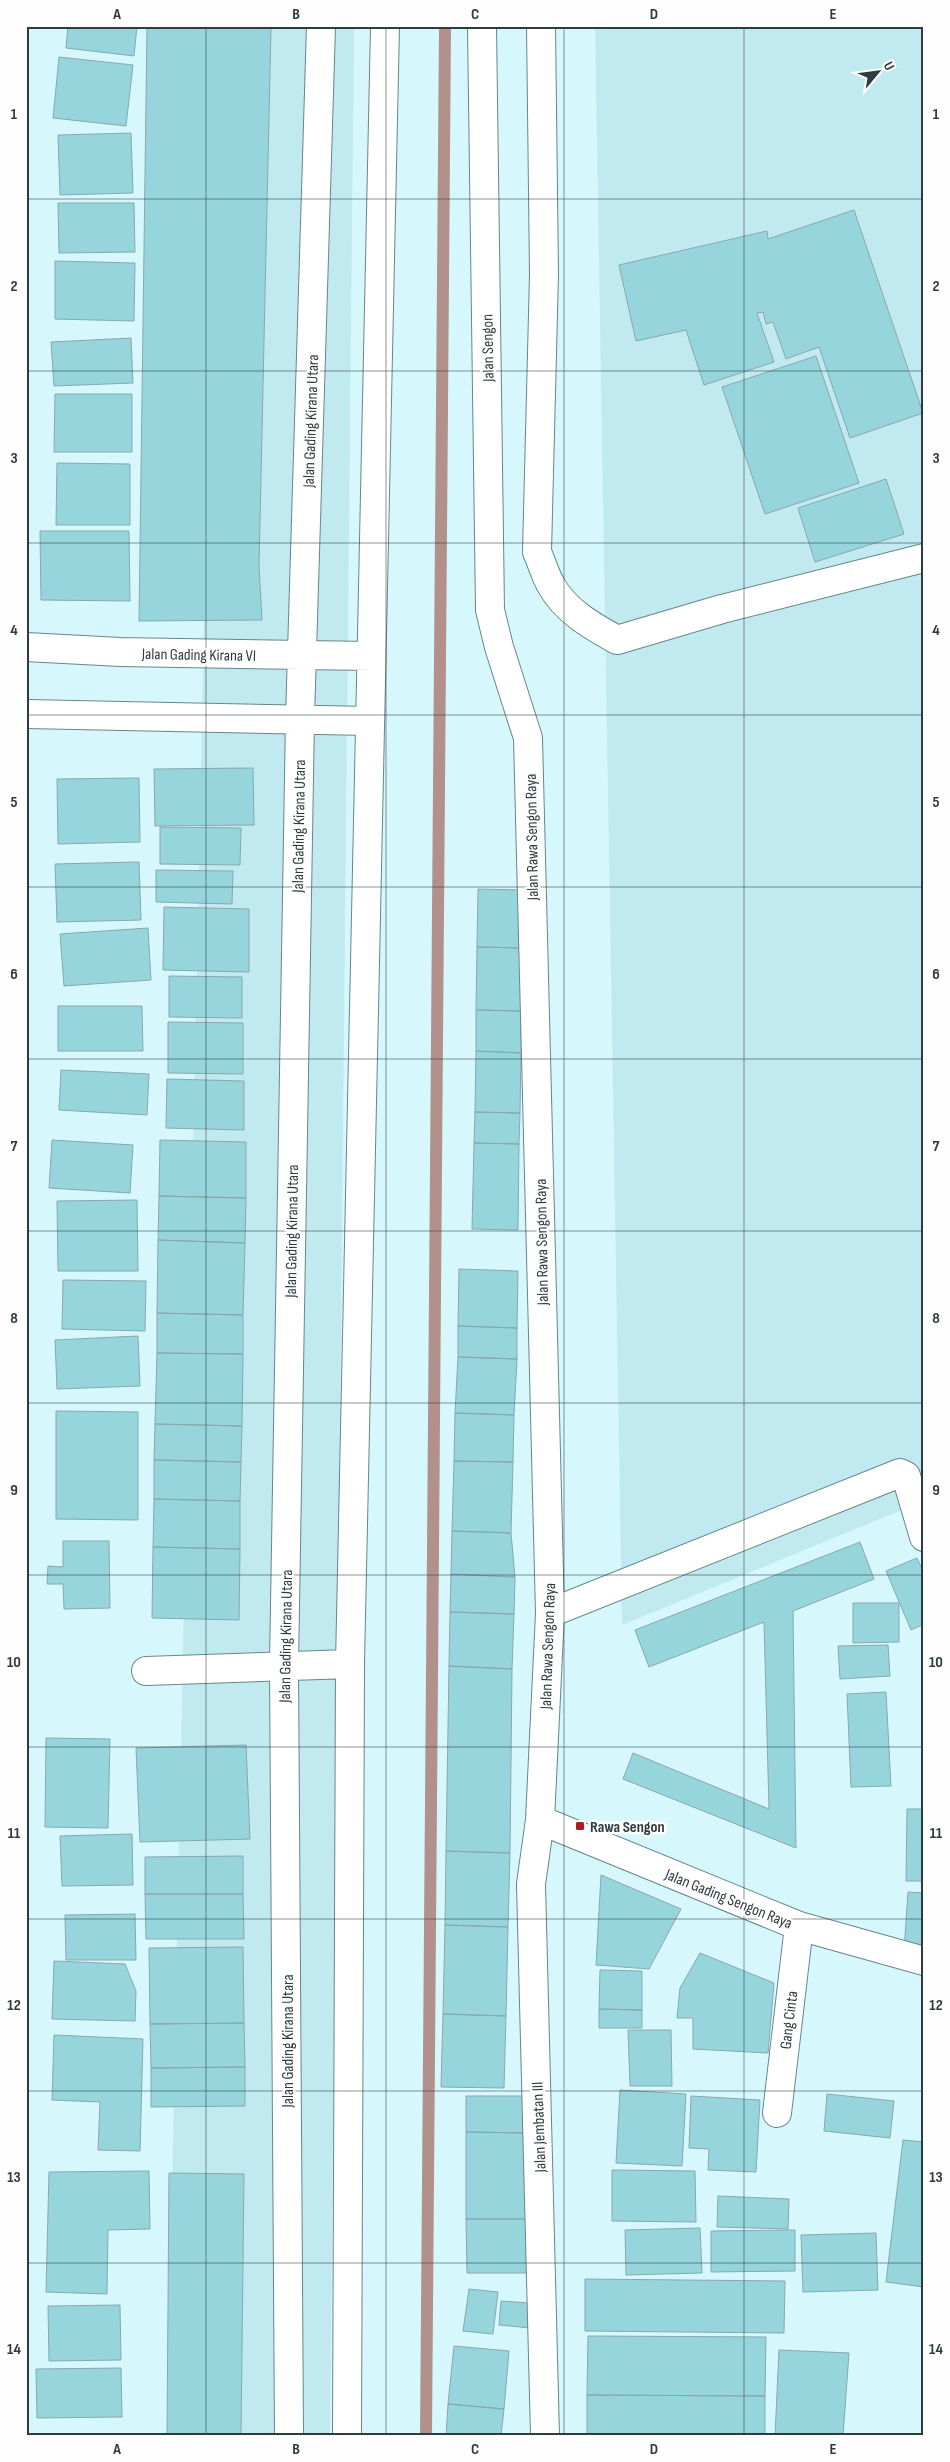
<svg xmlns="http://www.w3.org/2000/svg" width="950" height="2462" viewBox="0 0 950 2462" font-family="'Sofia Sans Condensed',sans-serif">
<rect width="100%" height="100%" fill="#d6f8fd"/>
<!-- built -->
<path fill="#c0eaf0" d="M216,26H354L330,2436H167Z
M595,26H924V1501L622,1625Z"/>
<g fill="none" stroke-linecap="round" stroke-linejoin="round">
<!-- stream -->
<path stroke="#b2918c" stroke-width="12" d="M426,2436L445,26"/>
</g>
<!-- building -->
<path fill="#97d5dd" stroke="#88a8ac" d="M68,26H137L134,56L66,48Z
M147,26H271L259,566L262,620L139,621Z
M59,57L133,65L126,126L53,118Z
M131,133L133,193L60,195L58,135Z
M58,203H134L135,252L59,253Z
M854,210L923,413L850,438L819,347L786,359L773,322L766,324L763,312L757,313L774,362L704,385L686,330L636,341L619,265L767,231L768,239Z
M55,261L135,263L134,321L55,319Z
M131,338L133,383L54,386L51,342Z
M816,356L859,483L765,514L722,387Z
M55,394H132V452H54Z
M57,463L130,464V525H56Z
M886,479L904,534L815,562L798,508Z
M40,531H129L130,601L41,600Z
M253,768L254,825L155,826L154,769Z
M139,778L140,842L58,844L57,779Z
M160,827L241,828L240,865L160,864Z
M139,862L141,920L57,922L55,864Z
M156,870L233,871L232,904L156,902Z
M478,889L523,890V948L477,947Z
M164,907L249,909V972L163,970Z
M148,928L151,980L64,986L60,934Z
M477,947L523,948L521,1011L476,1010Z
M169,976L242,977V1018L169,1017Z
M58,1006H142L143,1051H58Z
M476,1010L521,1011V1053L476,1051Z
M168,1022L243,1023V1074L168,1073Z
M476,1051L521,1053L520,1113L475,1112Z
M61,1070L149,1074L147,1115L59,1110Z
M167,1079L244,1081V1130L166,1128Z
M475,1112L520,1113L519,1144L474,1143Z
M52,1140L133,1145L130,1193L49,1188Z
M160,1140L246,1142V1198L159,1196Z
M474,1143L519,1144L518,1230L472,1229Z
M159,1196L246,1198L245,1243L158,1240Z
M137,1200L138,1271H58L57,1201Z
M158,1240L245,1243L243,1315L157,1313Z
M459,1269L518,1271L517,1328L458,1326Z
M63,1280L146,1281L145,1331L62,1329Z
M157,1313L243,1315V1354L157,1353Z
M458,1326L517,1328V1359L458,1357Z
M138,1336L140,1386L57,1389L55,1340Z
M157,1353L243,1354L242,1426L155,1424Z
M458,1357L517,1359L514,1415L455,1413Z
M56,1411L138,1412V1520L56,1519Z
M455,1413L514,1415L513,1462L454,1461Z
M155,1424L242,1426L241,1462L154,1460Z
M154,1460L241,1462L240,1501L154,1499Z
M454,1461L513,1462L511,1533L452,1531Z
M154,1499L240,1501V1549L153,1547Z
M452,1531L511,1533L515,1577L451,1574Z
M63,1541H109L110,1608L64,1609L63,1584H47L48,1566L63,1567Z
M860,1542L874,1579L793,1611L796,1848L623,1779L633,1753L769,1809L764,1622L649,1667L635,1630Z
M153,1547L240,1549L239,1620L152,1618Z
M917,1558L924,1573V1624L911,1630L886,1571Z
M451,1574L515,1577L514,1614L450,1612Z
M853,1603H899V1642L853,1643Z
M450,1612L514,1614L512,1669L449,1666Z
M888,1645L890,1676L840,1679L838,1646Z
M449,1666L512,1669L510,1853L446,1851Z
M886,1692L891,1786L851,1787L847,1694Z
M46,1738L110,1739L108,1828L45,1827Z
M246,1745L250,1839L140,1842L136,1748Z
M907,1809H924V1881H906Z
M132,1834L133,1885L62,1886L60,1836Z
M446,1851L510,1853L508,1927L445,1925Z
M243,1856V1894H145V1857Z
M601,1875L681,1909L649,1969L596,1965Z
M908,1892L924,1893V1952L904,1951Z
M145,1894H243L244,1939H146Z
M135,1914L136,1960H66L65,1915Z
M445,1925L508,1927L506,2016L443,2014Z
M243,1947L244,2023L150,2024L149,1948Z
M700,1953L774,1983L768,2053L693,2049V2018H677L680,1988Z
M54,1961L125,1964L136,1991L135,2021L52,2019Z
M600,1970L642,1971V2010L599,2009Z
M599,2009L642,2010V2028H599Z
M443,2014L506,2016L504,2088L441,2087Z
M244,2023L245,2067L151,2068L150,2024Z
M628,2030H671L672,2086H630Z
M54,2035L143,2039L140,2151L98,2150L100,2102L52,2100Z
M245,2067V2106L151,2107V2068Z
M620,2090L686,2094L682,2166L616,2163Z
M827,2094L894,2101L890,2138L824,2131Z
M466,2096H527V2133L466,2132Z
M691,2096L760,2100L756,2172L708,2170L709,2149L689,2148Z
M466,2132L527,2133V2219H466Z
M903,2140L924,2142V2287L886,2282Z
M612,2170L695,2171L696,2222L612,2221Z
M149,2171L150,2229L108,2230L107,2294L46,2292L49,2172Z
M169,2173L244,2174L241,2436H167Z
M718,2196L789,2199L788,2229L717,2227Z
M466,2219H527V2273H467Z
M700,2228L702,2273L626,2275L625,2230Z
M795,2230V2271L711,2272V2231Z
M876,2233L878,2290L803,2292L801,2235Z
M585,2279L785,2281L784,2333L585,2331Z
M469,2289L498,2292L493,2334L463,2331Z
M501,2301L543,2304L541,2329L499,2325Z
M120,2305L121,2360L49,2361L48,2306Z
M588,2336L766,2337L765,2396L587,2395Z
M454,2346L509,2351L504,2409L448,2404Z
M779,2350L849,2353L843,2436H775Z
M121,2368L122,2417L37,2418L36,2369Z
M587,2395L765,2396V2436H587Z
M448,2404L504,2409L501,2436H446Z
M45,2435H136V2436H45Z"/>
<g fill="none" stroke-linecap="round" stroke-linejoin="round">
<!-- minor casing -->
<g stroke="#67868a" stroke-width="30">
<path id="minor" d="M482,26L490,610L499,647L528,738L550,1613L540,1820L531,1884L545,2436
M541,26L544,274L537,552C542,563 545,575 551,585C565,611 592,626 617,640L722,609L924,558
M26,647L120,652L371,656
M26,714L370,721
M550,1613L900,1473L906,1476L924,1537
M146,1671L350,1664
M540,1820L799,1926L924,1961
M777,2113L799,1926
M289,2436L284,1665L300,718L321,26
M347,2436L350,1664L385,26"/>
</g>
<!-- minor -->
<use href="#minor" stroke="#fff" stroke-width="28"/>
</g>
<!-- grid -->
<path fill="none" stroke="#2f3c3e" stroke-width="1" stroke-opacity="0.55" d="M206,26V2436M386,26V2436M564,26V2436M744,26V2436M26,199H924M26,371H924M26,543H924M26,715H924M26,887H924M26,1059H924M26,1231H924M26,1403H924M26,1575H924M26,1747H924M26,1919H924M26,2091H924M26,2263H924"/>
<!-- markers -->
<rect fill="#ae1d1d" stroke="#fefefe" stroke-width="2" x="575" y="1821" width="10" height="10" rx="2.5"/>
<g text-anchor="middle" stroke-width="5" stroke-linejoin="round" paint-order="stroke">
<!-- street labels -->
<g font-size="16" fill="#2f3c3e" stroke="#fefefe">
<text transform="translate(487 348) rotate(-91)" y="6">Jalan Sengon</text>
<text transform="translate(310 421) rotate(-88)" y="6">Jalan Gading Kirana Utara</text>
<text transform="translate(199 654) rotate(1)" y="6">Jalan Gading Kirana VI</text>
<text transform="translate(298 826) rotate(-89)" y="6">Jalan Gading Kirana Utara</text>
<text transform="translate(531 837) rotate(-91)" y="6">Jalan Rawa Sengon Raya</text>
<text transform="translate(291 1231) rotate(-89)" y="6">Jalan Gading Kirana Utara</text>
<text transform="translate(541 1242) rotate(-91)" y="6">Jalan Rawa Sengon Raya</text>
<text transform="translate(285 1636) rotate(-89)" y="6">Jalan Gading Kirana Utara</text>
<text transform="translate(547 1646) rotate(-88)" y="6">Jalan Rawa Sengon Raya</text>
<text transform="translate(729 1898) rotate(22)" y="6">Jalan Gading Sengon Raya</text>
<text transform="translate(788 2020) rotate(-83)" y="6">Gang Cinta</text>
<text transform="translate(287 2041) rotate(-90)" y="6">Jalan Gading Kirana Utara</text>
<text transform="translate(538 2127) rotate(-92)" y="6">Jalan Jembatan III</text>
</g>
<!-- poi labels -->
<g font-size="16" font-weight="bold" fill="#2f3c3e" stroke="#fefefe" text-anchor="start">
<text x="590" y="1832">Rawa Sengon</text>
</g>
</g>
<!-- border -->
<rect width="950" height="2462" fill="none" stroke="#fefefe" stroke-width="55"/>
<!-- north arrow -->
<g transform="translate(878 72) rotate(61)" stroke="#fefefe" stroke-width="4" paint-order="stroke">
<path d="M0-4L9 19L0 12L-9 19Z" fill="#2f3c3e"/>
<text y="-8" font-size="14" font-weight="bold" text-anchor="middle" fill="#2f3c3e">U</text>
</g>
<rect x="28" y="28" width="894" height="2406" fill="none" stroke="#2f3c3e" stroke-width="2"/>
<g font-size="16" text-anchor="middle" font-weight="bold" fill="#2f3c3e">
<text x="117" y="19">A</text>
<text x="296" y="19">B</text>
<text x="475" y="19">C</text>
<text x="654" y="19">D</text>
<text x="833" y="19">E</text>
<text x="14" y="119">1</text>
<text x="936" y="119">1</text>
<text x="14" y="291">2</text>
<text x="936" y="291">2</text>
<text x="14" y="463">3</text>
<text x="936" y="463">3</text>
<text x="14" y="635">4</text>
<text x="936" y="635">4</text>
<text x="14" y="807">5</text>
<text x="936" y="807">5</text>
<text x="14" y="979">6</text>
<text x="936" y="979">6</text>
<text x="14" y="1151">7</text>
<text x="936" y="1151">7</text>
<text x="14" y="1323">8</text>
<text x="936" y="1323">8</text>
<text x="14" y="1495">9</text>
<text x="936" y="1495">9</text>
<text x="14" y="1667">10</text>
<text x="936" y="1667">10</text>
<text x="14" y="1838">11</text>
<text x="936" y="1838">11</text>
<text x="14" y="2010">12</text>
<text x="936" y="2010">12</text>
<text x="14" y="2182">13</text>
<text x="936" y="2182">13</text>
<text x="14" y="2354">14</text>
<text x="936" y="2354">14</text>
<text x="117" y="2454">A</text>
<text x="296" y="2454">B</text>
<text x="475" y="2454">C</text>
<text x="654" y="2454">D</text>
<text x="833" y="2454">E</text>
</g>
</svg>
